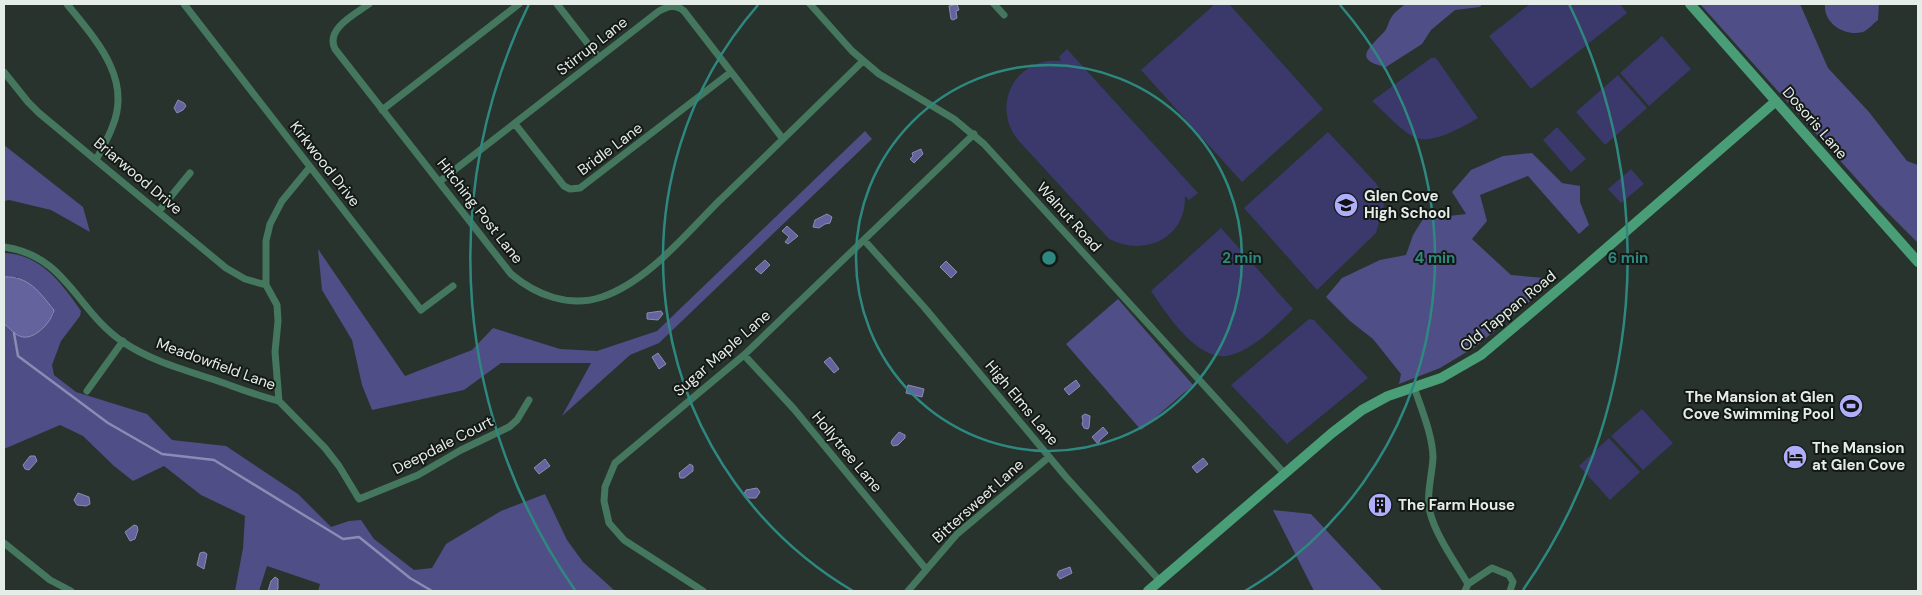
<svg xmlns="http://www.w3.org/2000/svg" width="1922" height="595" viewBox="0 0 1922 595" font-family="'DM Sans',sans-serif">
<rect width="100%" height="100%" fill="#27332c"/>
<!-- green -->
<path fill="#3b386c" d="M1215,4H1229L1323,109L1242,182L1141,70Z
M1530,4H1620L1627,13L1531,89L1489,36Z
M1662,36L1691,69L1649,106L1620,73Z
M1067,49L1198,193L1189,200L1185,196C1186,239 1144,257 1109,239L1018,140C990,105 1016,56 1061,61L1059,57Z
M1431,58H1436L1478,118C1464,126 1437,142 1420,139C1406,137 1384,111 1372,101Z
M1618,75L1647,108L1605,145L1576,112Z
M1557,127L1586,159L1571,172L1543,140Z
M1328,132L1376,183L1382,193L1384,206L1376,233L1317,290L1244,208Z
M1631,169L1644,184L1621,203L1608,189Z
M1221,228L1293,309C1276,326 1255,348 1231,355C1199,365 1166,313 1151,291Z
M1309,319L1314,320L1368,378L1287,444L1231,385Z
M1642,409L1673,443L1643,470L1611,436Z
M1609,438L1640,472L1610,500L1579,466Z"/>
<!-- forest -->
<path fill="#504e87" d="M1405,4H1482L1480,7L1455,10L1431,30L1422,44L1386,67C1352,60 1369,48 1384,32C1388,28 1388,22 1391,18C1394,12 1401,8 1405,4Z
M1700,4H1800L1828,68L1869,112L1907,161L1918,165V243L1879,204Z
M1825,4H1879L1878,20C1874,23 1868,30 1863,32C1845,37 1823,23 1825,4Z
M865,131L872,139L659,343L630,355L562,416L591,363H501L464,390L372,410L362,385L352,340L322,290L318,249L405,376L472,350L493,328L560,349L597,351L657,331Z
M4,145L83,207L90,232L51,210L9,200L4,201Z
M1532,153L1562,183L1580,186V202L1589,225L1579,234L1528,176L1480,195L1487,221L1472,239L1511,275L1557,279L1475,347L1440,368L1399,384L1401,374L1373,339L1350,321L1326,297L1342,278L1380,260L1406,255L1413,235L1423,219L1466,214L1452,192L1471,170L1503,156Z
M4,253C40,254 62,283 81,311L80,316L61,341L52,365L54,375L76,392L147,414L172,440L226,446L298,494L331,527L349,521L361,520L374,539L414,570L432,568L446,544L501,511L545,494L567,540L583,562L615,591H318L320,584L267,566L259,591H235L243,548L245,516L201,495L164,466L133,481L114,466L83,436L60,425L4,449V324L14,333L52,317L54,313L53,308L17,277H4Z
M1118,299L1193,385L1141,430L1066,344Z
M1273,510L1311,514L1383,591H1314Z"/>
<!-- water -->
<path fill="#65639e" stroke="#8b8cb4" d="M957,4L959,10L956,11L957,18L953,20L951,19L949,6Z
M178,100L184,103L186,106L183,110L177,113L174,108Z
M921,149L923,154L914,163L910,159L913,156L912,153Z
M827,214L832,217L830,223L825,224L819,228L813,227L815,220Z
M787,226L798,236L788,244L785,242L789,237L782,231Z
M765,260L770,265L761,274L755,269Z
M946,261L957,272L951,278L940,267Z
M4,277C29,276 39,292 54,310C52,321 36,339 23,337C15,336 10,328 4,324Z
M661,311L663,314L658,320L647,319V313Z
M658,353L666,364L659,369L652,357Z
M830,357L839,369L834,373L824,362Z
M1076,380L1080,386L1069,395L1064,389Z
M908,385L924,389L922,397L906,393Z
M1843,397H1849L1860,409V415L1853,416L1842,403Z
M1085,414L1090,416L1089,427L1088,429L1084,428L1082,424L1083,421L1082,416Z
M1103,427L1108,433L1100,440L1098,444L1092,437Z
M899,432L905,435V438L898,445L893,446L891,443L892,440Z
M30,456H35L37,461L29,470L25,469L23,465Z
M1203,458L1208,464L1197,473L1192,467Z
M545,459L550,466L539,474L534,468Z
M690,464L693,466V471L684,478H680L679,473Z
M757,488L760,492L756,498H749L744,494L746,490Z
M78,493L89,497L90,504L86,506L77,505L74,500Z
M134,525L137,526L138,530L135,539L130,541L125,532Z
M204,552L207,554L204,569L197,565L200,553Z
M1070,567L1072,573L1060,579L1057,575L1059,571Z
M275,577L278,579V589L276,591H268L271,581Z"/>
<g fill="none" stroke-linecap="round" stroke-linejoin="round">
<!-- stream -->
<path stroke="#8b8cb4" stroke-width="2.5" d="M14,333L18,356L108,423L162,454L214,460L343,539L359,537L410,578L432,591"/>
<!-- street -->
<path stroke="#44775e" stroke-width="7" d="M67,4C94,38 132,77 113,125C109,137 102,148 96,160
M184,4L421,310L453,286
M369,4C355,14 325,29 335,49L511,274C536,295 569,308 602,297C647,282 686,234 719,201C767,155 815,108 863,61
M557,4L599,58
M810,4L852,51L879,74L954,119L984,144L1285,474
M994,4L1004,15
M4,72L28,102L39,113L226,268L245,279L266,285
M382,110L519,4
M515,124L564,186L570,189L580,188L731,72
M310,167L282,201L270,224L266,241V285L277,305L278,321L275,352L279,401L325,448L339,466L359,499L418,475L461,450L509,427L517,420L529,400
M439,182L659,11C668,6 676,4 684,11L783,139
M159,211L190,173
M864,240L924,307L1066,477L1160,581
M4,247C67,256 75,309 123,342C151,361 185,370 218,381C238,388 258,396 279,401
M744,355L794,409L926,569
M1414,387C1421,408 1433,436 1433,458C1432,476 1426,494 1430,512C1435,534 1456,564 1468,584
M87,391L123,341
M4,543L50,580L71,591
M703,591L624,540L609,523L604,501L605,487L615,463L744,355L974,134
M908,591L957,534L1049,457
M1465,591L1468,584L1492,568L1509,575L1513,582L1510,591"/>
<!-- secondary -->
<path stroke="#499e77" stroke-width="10" d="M1690,4L1918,262
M1148,591L1332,433L1362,410L1388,396L1441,378L1481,355L1579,272L1776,101"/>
</g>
<!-- distance rings -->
<g fill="none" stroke="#2f8880" stroke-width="2.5">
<circle cx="1049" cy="258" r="193"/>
<path d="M853 591A386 386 0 0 1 758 5M1340 5A386 386 0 0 1 1245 591"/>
<path d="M575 590A579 579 0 0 1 529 4M1569 4A579 579 0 0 1 1523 590"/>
</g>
<!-- icons -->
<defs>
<g id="school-disc" transform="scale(1.25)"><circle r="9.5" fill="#afaefa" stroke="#141916"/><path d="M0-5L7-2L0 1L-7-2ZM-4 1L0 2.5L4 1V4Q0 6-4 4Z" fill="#111"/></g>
<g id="stadium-disc" transform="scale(1.25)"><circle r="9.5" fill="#afaefa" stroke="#141916"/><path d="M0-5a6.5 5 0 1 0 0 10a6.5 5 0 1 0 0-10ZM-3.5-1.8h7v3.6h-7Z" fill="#111"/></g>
<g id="hotel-disc" transform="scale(1.25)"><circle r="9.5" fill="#afaefa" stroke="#141916"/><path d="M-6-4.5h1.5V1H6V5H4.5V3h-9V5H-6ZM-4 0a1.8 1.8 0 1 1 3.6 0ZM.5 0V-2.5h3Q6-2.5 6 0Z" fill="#111"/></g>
<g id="building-disc" transform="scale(1.25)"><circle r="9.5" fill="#afaefa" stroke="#141916"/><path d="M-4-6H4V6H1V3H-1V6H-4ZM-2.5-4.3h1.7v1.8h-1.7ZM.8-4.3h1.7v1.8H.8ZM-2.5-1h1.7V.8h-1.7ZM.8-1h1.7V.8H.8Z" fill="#111"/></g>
</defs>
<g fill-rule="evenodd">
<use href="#school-disc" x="1346" y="205"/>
<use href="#stadium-disc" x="1851" y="406"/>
<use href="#hotel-disc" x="1795" y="457"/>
<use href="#building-disc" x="1380" y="505"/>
</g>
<g text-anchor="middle" stroke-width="4" stroke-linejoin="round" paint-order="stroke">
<!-- street labels -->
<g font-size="15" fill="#e5ede8" stroke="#141916">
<text transform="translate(592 46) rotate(-38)" y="5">Stirrup Lane</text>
<text transform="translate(1815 123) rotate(49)" y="5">Dosoris Lane</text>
<text transform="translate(610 149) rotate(-37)" y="5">Bridle Lane</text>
<text transform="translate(325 164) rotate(52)" y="5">Kirkwood Drive</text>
<text transform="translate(138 176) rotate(40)" y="5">Briarwood Drive</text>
<text transform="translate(480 211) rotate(52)" y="5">Hitching Post Lane</text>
<text transform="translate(1069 217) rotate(48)" y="5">Walnut Road</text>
<text transform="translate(1508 311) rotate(-39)" y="5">Old Tappan Road</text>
<text transform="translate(722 353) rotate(-41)" y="5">Sugar Maple Lane</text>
<text transform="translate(216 364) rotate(20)" y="5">Meadowfield Lane</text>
<text transform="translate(1022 403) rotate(50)" y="5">High Elms Lane</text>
<text transform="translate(443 445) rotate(-27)" y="5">Deepdale Court</text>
<text transform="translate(847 452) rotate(50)" y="5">Hollytree Lane</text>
<text transform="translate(978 501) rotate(-42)" y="5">Bittersweet Lane</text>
</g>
<!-- poi labels -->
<g font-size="15" font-weight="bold" fill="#e5ede8" stroke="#141916" text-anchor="start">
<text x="1364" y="201">Glen Cove<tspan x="1364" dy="17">High School</tspan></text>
<text x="1834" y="402" text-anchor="end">The Mansion at Glen<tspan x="1834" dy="17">Cove Swimming Pool</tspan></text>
<text x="1812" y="453">The Mansion<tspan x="1812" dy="17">at Glen Cove</tspan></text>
<text x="1398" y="510">The Farm House</text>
</g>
</g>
<circle cx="1049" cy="258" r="8" fill="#2f8880" stroke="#141916" stroke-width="2.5"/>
<g font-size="15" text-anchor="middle" font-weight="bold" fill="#2f8880" stroke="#141916" stroke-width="4" stroke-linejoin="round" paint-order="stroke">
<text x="1242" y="263">2 min</text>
<text x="1435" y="263">4 min</text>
<text x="1628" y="263">6 min</text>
</g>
<!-- border -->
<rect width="1922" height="595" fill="none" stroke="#e5ede8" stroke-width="10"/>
</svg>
